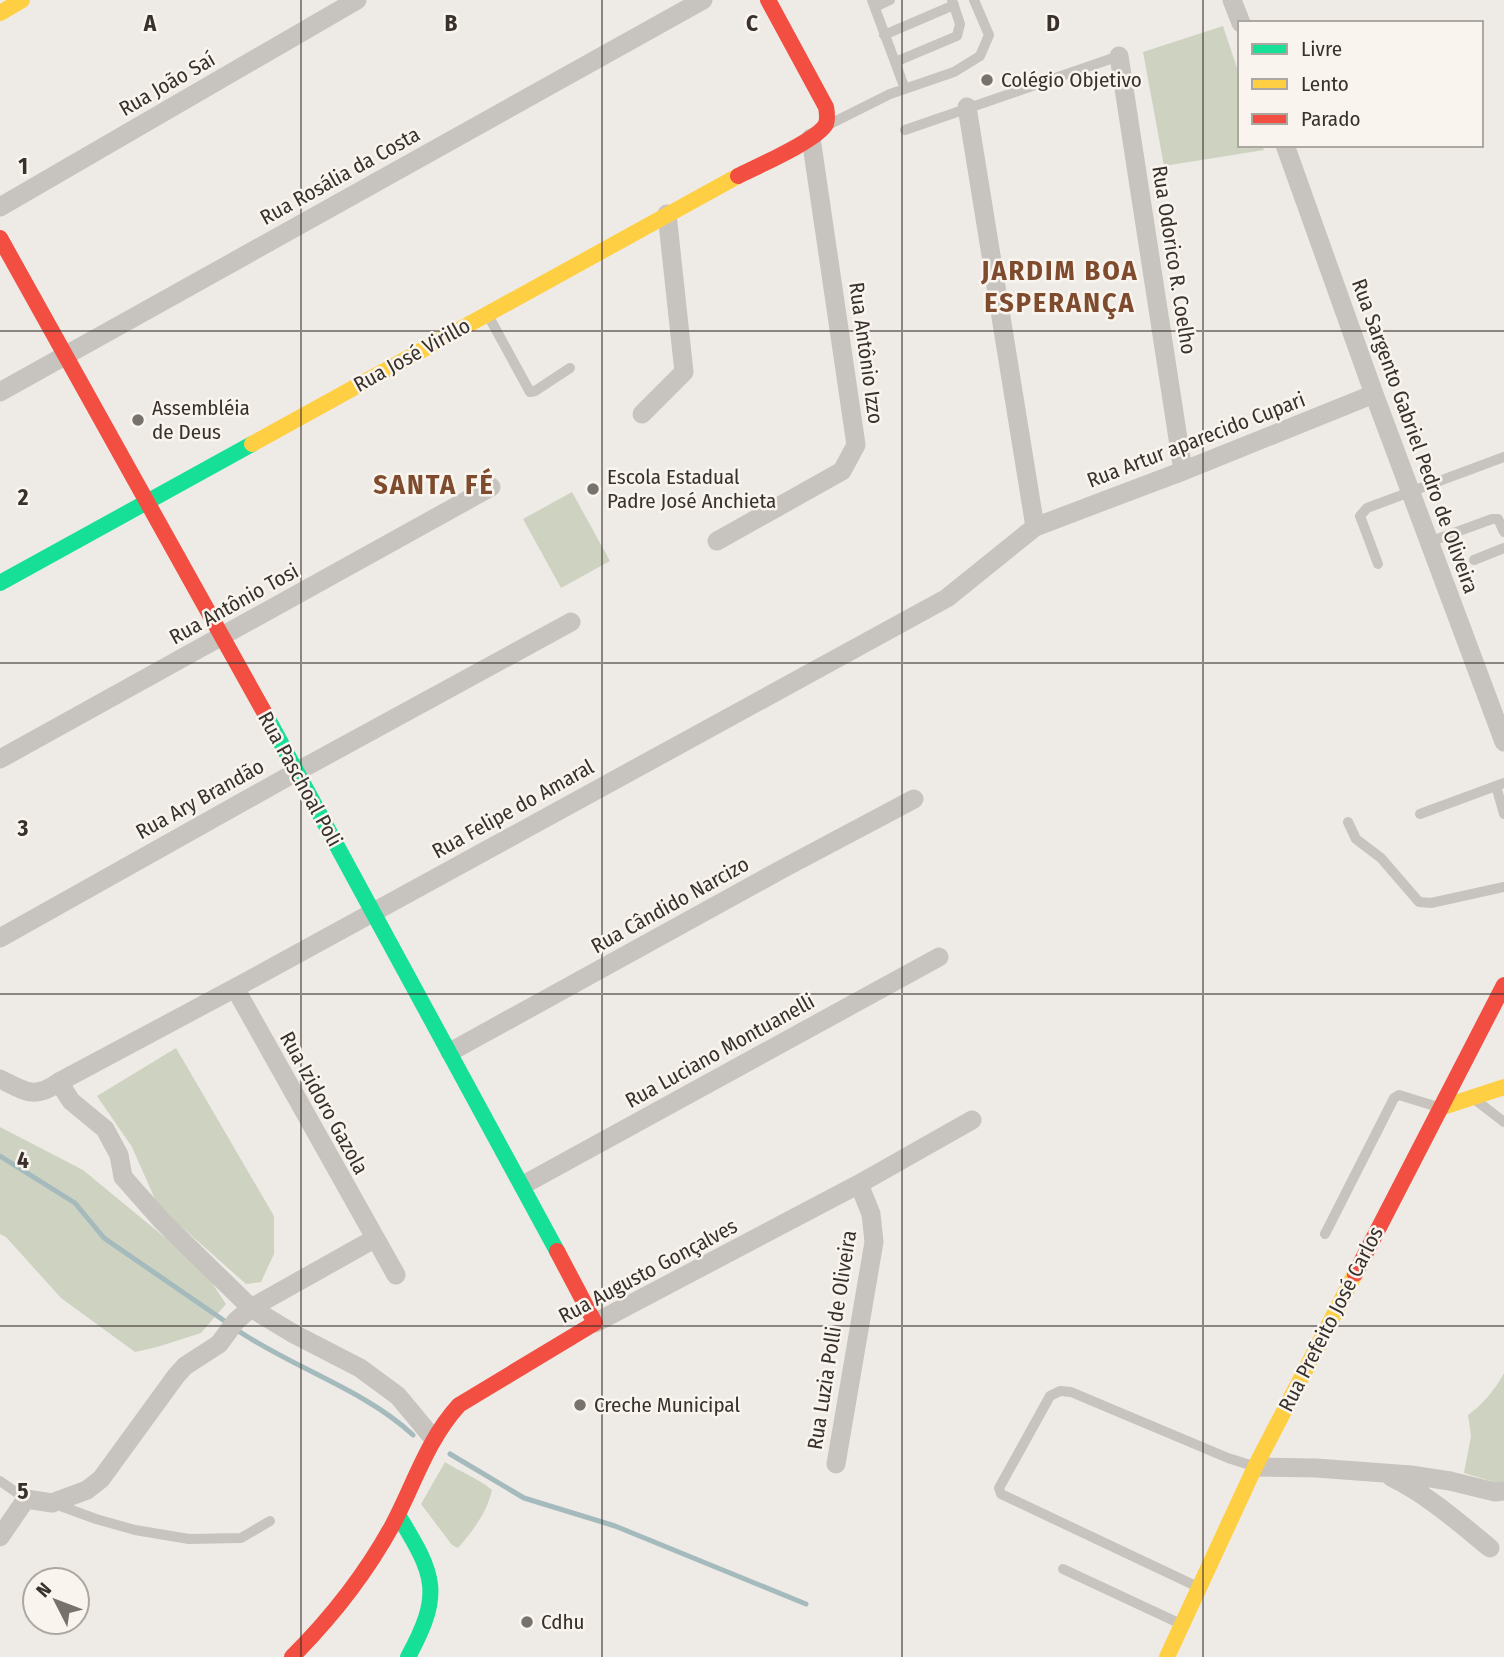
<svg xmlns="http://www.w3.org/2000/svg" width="1504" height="1657" viewBox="0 0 1504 1657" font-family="'Fira Sans Condensed',sans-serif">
<rect width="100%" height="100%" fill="#eeebe6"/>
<!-- green -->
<path fill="#ced3c1" d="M1223,26L1240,77V145H1262L1264,150L1164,166L1143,52Z
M572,492L610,561L561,588L523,519Z
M176,1048L274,1216V1254L261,1282L246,1284L158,1206L132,1147L97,1096Z
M0,1127L83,1170L202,1268L226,1304L201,1333L157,1347L135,1352L61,1298L6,1237L0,1234Z
M1504,1373V1485L1464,1473L1471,1436L1468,1415C1483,1404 1495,1390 1504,1373Z
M445,1462C460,1472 478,1478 492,1490C487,1512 473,1531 458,1548L452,1545L421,1504Z"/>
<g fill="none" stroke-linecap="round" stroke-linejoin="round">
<!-- stream -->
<path stroke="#a4babd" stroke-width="5" d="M0,1156L75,1203L104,1238L229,1324
M237,1330C293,1368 365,1390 413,1435
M450,1454L524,1498L615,1526L806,1604"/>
<!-- lane -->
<path stroke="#c7c3be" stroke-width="10" d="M872,0L905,89
M875,7L890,0
M884,35L954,5
M895,62L957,36L960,24L952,0
M830,124L890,94L954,72L980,56L989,35L974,0
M905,130L1119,56
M489,317L530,392L535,391L570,368
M1429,542L1492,519H1498L1504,532
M1474,560L1504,548
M1378,564L1360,516L1367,508L1504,457
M1496,786L1504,814
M1420,814L1504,783
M1348,822L1356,839L1381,858L1419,902L1431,903L1504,887
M1477,1101L1504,1122
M1325,1234L1394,1098L1399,1095L1438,1107
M0,1481L26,1499
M55,1504L96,1519L135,1530L189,1539L241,1538L270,1521
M1063,1569L1183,1625
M1198,1587L1001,1494L999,1488L1050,1396L1060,1391L1071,1392L1228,1458L1253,1466"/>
<!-- street -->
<path stroke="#c7c3be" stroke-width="19" d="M1232,0L1241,23
M1119,56L1183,471
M967,107L1035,527
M1285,145L1374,394L1504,742
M0,207L357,0
M0,392L703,0
M642,414L684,372L667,214
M717,541L842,471L856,445L811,138
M0,759L491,487
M0,938L296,772L571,622
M235,988L396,1275
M450,1052L784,868L914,799
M0,1079C25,1091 34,1100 59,1082L235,988L947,598L1035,527L1183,471L1374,394
M59,1082L71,1101L105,1129L119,1155L123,1177L162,1221L251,1308L294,1334L360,1368L398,1396L432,1437
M523,1185L939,957
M595,1323L859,1184L972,1120
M836,1464L874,1242L871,1214L859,1184
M1255,1467L1316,1468L1411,1475L1450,1481L1495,1492L1504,1491
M1391,1477C1428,1495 1458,1522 1490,1548
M0,1537L26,1499L52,1503L87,1490L101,1479L176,1376L185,1366L219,1344L236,1321L251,1308L374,1239"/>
<!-- fast -->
<path stroke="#16e098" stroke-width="16" d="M0,583L252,444
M268,719L557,1251
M398,1515C435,1575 443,1593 408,1657"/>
<!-- slow -->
<path stroke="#ffcf43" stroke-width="16" d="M0,13L22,0
M252,444L738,176
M1440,1108L1504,1087
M1167,1657L1255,1467L1355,1274"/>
<!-- jam -->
<path stroke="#f24e42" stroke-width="16" d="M738,176C756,167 818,140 826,124C828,118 827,113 826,107L768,0
M0,238L268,719
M1355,1274L1504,985
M292,1657C332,1617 365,1575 392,1526C414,1485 427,1440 459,1405L595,1323L557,1251"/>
</g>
<!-- grid -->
<path fill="none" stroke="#38312c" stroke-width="2" stroke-opacity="0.55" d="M301,0V1657M602,0V1657M902,0V1657M1203,0V1657M0,331H1504M0,663H1504M0,994H1504M0,1326H1504"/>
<!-- markers -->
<g fill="#78726d" stroke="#f9f5ee" stroke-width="2.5">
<circle cx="987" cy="80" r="7"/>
<circle cx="138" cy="420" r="7"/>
<circle cx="593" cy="489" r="7"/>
<circle cx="580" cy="1405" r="7"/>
<circle cx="527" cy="1622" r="7"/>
</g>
<g text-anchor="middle" stroke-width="5" stroke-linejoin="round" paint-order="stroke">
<!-- poi labels -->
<g font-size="21" fill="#38312c" stroke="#f9f5ee" text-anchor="start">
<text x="1001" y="87">Colégio Objetivo</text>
<text x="152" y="415">Assembléia<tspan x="152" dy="24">de Deus</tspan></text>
<text x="607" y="484">Escola Estadual<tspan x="607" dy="24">Padre José Anchieta</tspan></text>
<text x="594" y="1412">Creche Municipal</text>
<text x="541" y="1629">Cdhu</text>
</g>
<!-- street labels -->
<g font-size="21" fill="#38312c" stroke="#f9f5ee">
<text transform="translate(167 84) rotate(-30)" y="7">Rua João Saí</text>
<text transform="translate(340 176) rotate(-29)" y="7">Rua Rosália da Costa</text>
<text transform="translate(1174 260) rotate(81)" y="7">Rua Odorico R. Coelho</text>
<text transform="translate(866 353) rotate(82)" y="7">Rua Antônio Izzo</text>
<text transform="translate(412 355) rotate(-29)" y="7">Rua José Virillo</text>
<text transform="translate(1415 436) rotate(70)" y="7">Rua Sargento Gabriel Pedro de Oliveira</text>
<text transform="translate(1196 440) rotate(-21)" y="7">Rua Artur aparecido Cupari</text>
<text transform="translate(234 604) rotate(-29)" y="7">Rua Antônio Tosi</text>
<text transform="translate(300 779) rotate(61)" y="7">Rua Paschoal Poli</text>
<text transform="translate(200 799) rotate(-29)" y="7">Rua Ary Brandão</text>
<text transform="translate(513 809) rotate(-29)" y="7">Rua Felipe do Amaral</text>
<text transform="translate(670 905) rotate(-29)" y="7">Rua Cândido Narcizo</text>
<text transform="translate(720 1051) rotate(-29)" y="7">Rua Luciano Montuanelli</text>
<text transform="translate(324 1103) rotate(61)" y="7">Rua Izidoro Gazola</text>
<text transform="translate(648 1271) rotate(-28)" y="7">Rua Augusto Gonçalves</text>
<text transform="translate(1331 1319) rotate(-63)" y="7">Rua Prefeito José Carlos</text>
<text transform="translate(832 1340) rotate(-81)" y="7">Rua Luzia Polli de Oliveira</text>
</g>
<!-- district labels -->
<g font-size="28" font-weight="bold" letter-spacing="2" fill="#7e4b2e" stroke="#f9f5ee">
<text x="1060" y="280">JARDIM BOA<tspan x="1060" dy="32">ESPERANÇA</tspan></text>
<text x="434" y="494">SANTA FÉ</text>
</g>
</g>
<g font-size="23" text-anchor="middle" font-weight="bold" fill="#38312c" stroke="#f9f5ee" stroke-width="5" stroke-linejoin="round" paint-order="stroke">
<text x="150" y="31">A</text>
<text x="451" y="31">B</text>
<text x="752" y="31">C</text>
<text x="1053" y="31">D</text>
<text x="23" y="174">1</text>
<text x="23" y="505">2</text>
<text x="23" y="836">3</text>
<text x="23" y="1168">4</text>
<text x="23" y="1499">5</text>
</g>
<!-- legend -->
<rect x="1238" y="21" width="245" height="126" fill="#f9f5ee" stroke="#aca7a0" stroke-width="2"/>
<rect x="1252" y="44" width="35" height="10" fill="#16e098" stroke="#aca7a0" stroke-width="2"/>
<text x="1301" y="56" font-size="21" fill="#38312c">Livre</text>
<rect x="1252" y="79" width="35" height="10" fill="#ffcf43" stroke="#aca7a0" stroke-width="2"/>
<text x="1301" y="91" font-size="21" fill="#38312c">Lento</text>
<rect x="1252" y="114" width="35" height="10" fill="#f24e42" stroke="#aca7a0" stroke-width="2"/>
<text x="1301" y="126" font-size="21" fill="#38312c">Parado</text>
<!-- north arrow -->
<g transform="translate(56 1601) rotate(312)"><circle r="33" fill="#f9f5ee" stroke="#aca7a0" stroke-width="2"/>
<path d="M0-5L12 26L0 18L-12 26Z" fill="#78726d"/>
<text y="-10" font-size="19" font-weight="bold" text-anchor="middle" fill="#38312c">N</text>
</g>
</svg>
